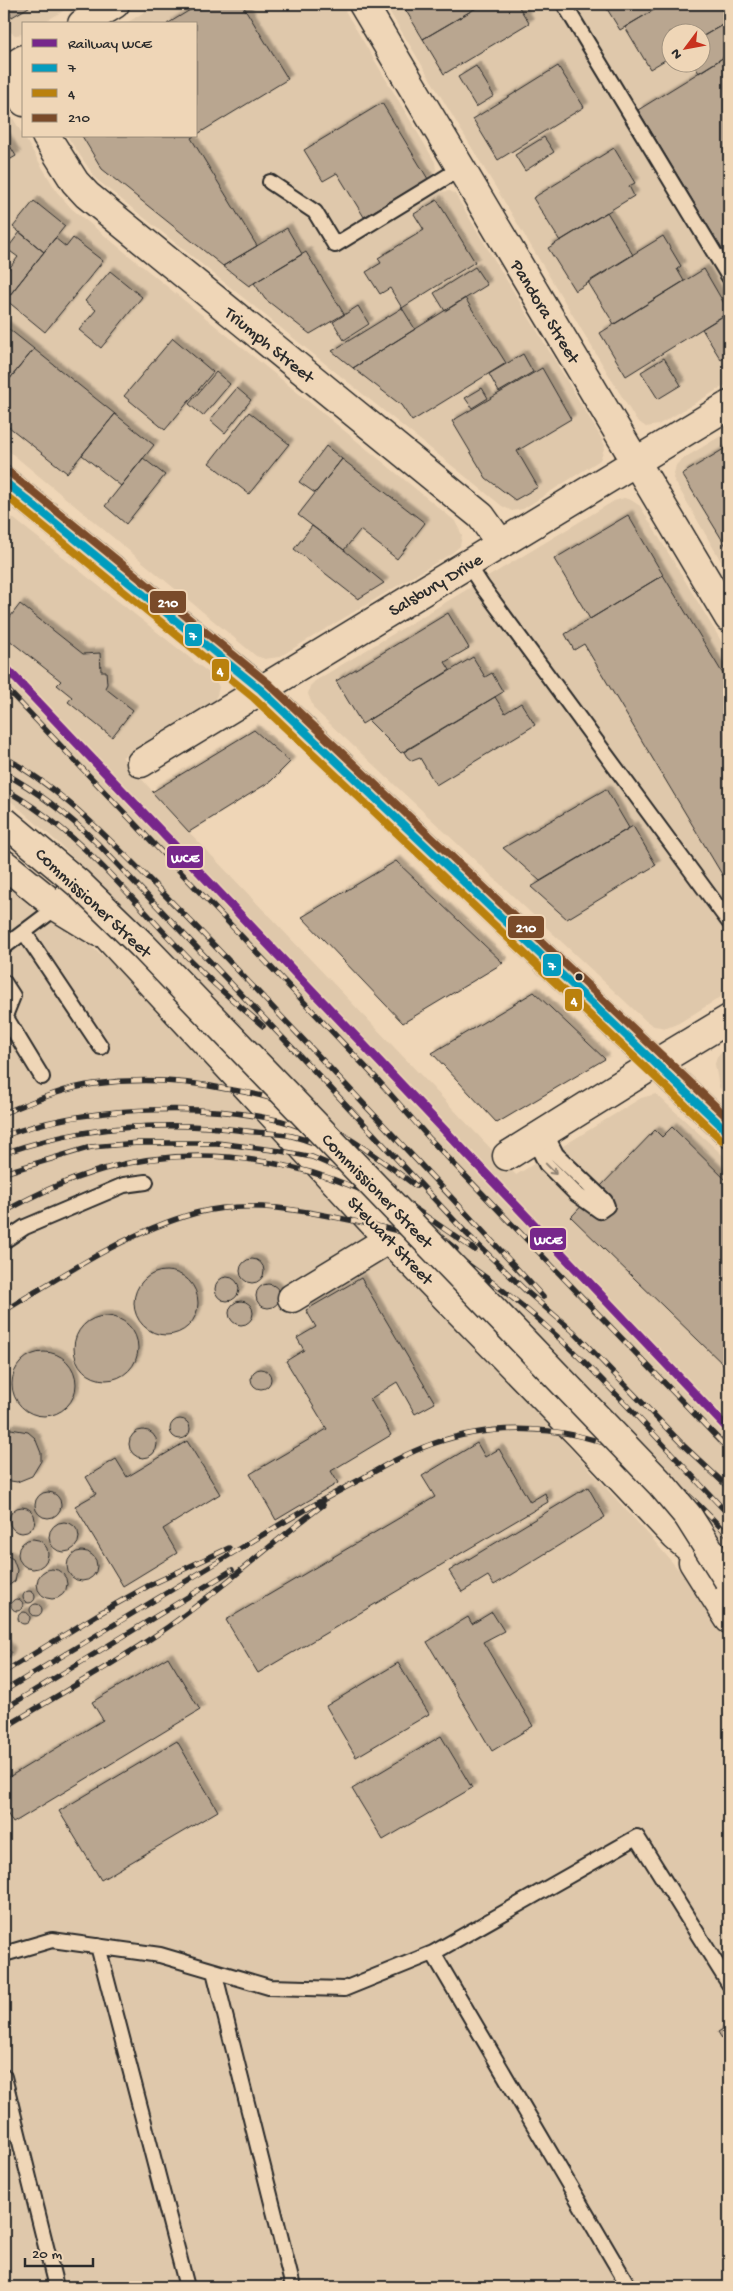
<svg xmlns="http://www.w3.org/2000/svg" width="733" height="2291" viewBox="0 0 733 2291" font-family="'Gochi Hand',sans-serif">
<defs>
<filter id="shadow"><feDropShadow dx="4.5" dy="-4.5" stdDeviation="1" flood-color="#0004"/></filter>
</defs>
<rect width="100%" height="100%" fill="#efd6b7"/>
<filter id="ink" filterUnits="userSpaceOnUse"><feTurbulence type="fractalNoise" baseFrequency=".02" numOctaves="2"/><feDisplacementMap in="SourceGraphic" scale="10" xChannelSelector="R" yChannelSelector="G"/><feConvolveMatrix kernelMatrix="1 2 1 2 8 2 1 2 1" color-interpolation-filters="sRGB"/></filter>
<g filter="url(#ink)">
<!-- built -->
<path fill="#dfc8ab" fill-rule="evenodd" d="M4,4H75L41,24H24V34L15,35L4,28Z
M157,4H341L435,162L436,170L430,178L439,192L450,191L455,194L602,439L605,446L600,460L523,509L512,511L502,506L96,179L67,136H196V24H125Z
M385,4H729V383L658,425L646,427L636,420ZM670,32H700V62H670Z
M4,109L11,115L57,192L72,209L455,521L462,535L460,546L452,553L279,657L265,659L256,656L4,447Z
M729,431V575L673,478L676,465L681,460Z
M624,498L631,500L640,506L729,654V992L679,1023L667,1028L654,1026L646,1021L314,709L308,694L310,686L315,681L614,501Z
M4,511L214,677L219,687L217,695L213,703L203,712L122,757L189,832L516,1175L641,1098L656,1094L729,1161V1550L204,987L54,839L4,795Z
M4,879L133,979L439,1304L649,1535L729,1629V2287H4Z
M729,1045V1099L719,1087L715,1064L717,1057Z"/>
<!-- building -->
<path fill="#b9a690" stroke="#2b2b2b" filter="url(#shadow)" d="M4,4H34L12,17Z
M200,4H242L288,79L196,135V24H167Z
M402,4H483L423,39Z
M483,4H517L529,23L444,74L423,39Z
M604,4H664L620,30Z
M664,4H718L729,21L700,38V32H670V57L650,69L625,27Z
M729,21V54L699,73L692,62H700V38Z
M729,54V261L638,110Z
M476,66L494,96L476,107L458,77Z
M558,66L584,107L498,160L473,119Z
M382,103L428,179L364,217L337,173L323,181L304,150Z
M4,136L16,156L4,163Z
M82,136H194L191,138L257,246L223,266L102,169Z
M544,137L554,152L525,171L515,155Z
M614,148L635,183L629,186L634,196L560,241L533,198Z
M437,200L475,262L402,308L390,288L380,294L366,272L381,263L378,258L424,230L414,214Z
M34,201L65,226L44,252L13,227Z
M607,212L633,255L575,291L548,248Z
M287,228L302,254L254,283L249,286L223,266Z
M20,232L44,252L4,302V275L18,257L7,249Z
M663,236L681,266L677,269L684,281L614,324L588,282Z
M55,238L66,247L73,238L103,261L45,332L6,300Z
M306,252L344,314L310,334L265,299L254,283Z
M475,267L487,285L445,311L434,293Z
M704,269L729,312L626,376L600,333Z
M110,271L142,297L101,348L79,330L96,310L85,301Z
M465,298L506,363L412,421L401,405L353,368Z
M358,306L369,324L344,340L333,322Z
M402,308L415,329L353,368L332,351Z
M725,315L729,321V355L721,360L702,329Z
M4,325L34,349L4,386Z
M173,338L213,372L165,430L124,396Z
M34,349L115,414L67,473L4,423V386Z
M523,354L533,372L499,392L489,374Z
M664,358L681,385L658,399L641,372Z
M542,368L571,419L517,451L538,487L515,500L486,478L452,421Z
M216,372L230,384L203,416L189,404Z
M237,388L251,400L225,433L210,420Z
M482,388L488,398L472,408L465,398Z
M249,412L289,444L249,494L209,463Z
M115,414L154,445L121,486L82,455Z
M326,446L342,459L315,493L299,482Z
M729,446V551L682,474Z
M143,458L165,475L126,524L105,506Z
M342,459L425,523L397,559L360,530L344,550L298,515Z
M628,515L663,575L590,619L554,559Z
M312,526L344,550L384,583L358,599L294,549Z
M663,575L729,684V886L584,644L574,650L565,634Z
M20,604L83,654L100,653L101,671H106L107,684L105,688L133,710L112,737L68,702L72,697L57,685L61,681L4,636V625Z
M448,613L469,648L445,662L450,670L362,724L336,681Z
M473,657L485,677L492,673L503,692L401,753L368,720Z
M495,697L505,713L521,703L535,725L436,785L420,758L412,761L407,757L404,752Z
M254,730L290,762L271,781L189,832L152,792Z
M606,789L629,828L540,881L503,848Z
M633,826L656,865L567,919L531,887Z
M396,861L503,963L403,1023L302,917Z
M534,992L605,1059L497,1123L432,1053Z
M672,1127L729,1183V1370L571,1217L655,1130L662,1137Z
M240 1271a12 12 0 1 1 24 0a12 12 0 1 1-24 0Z
M134 1303a32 32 0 1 1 64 0a32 32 0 1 1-64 0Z
M215 1289a12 12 0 1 1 24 0a12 12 0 1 1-24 0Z
M361,1278L435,1403L415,1414L397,1382L370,1399L391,1435L331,1471L338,1483L276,1520L250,1474L327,1429L286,1361L304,1350L297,1338L316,1327L306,1310Z
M256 1296a12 12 0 1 1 24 0a12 12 0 1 1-24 0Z
M229 1313a12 12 0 1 1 24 0a12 12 0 1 1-24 0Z
M74 1348a32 32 0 1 1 64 0a32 32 0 1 1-64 0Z
M12 1384a32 32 0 1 1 64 0a32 32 0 1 1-64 0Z
M251 1379a10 10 0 1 1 20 0a10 10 0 1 1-20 0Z
M170 1429a10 10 0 1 1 20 0a10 10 0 1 1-20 0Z
M11,1429L28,1432L35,1438L41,1453V1461L32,1476L17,1482L4,1480V1431Z
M129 1444a14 14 0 1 1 28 0a14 14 0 1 1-28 0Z
M187,1441L220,1494L163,1529L177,1553L123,1586L75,1506L96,1494L86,1477L116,1459L127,1477Z
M477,1443L485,1457L499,1449L530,1502L545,1493L548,1502L258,1673L226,1620L435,1497L422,1476Z
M588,1487L605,1517L494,1585L488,1576L462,1592L449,1571Z
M35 1505a13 13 0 1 1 26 0a13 13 0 1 1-26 0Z
M9 1520a13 13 0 1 1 26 0a13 13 0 1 1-26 0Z
M49 1537a15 15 0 1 1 30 0a15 15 0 1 1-30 0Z
M18 1554a15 15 0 1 1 30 0a15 15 0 1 1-30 0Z
M67 1566a15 15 0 1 1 30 0a15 15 0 1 1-30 0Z
M4,1554L13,1559L17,1570L15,1581L4,1589Z
M37 1584a15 15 0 1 1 30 0a15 15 0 1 1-30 0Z
M23 1597a6 6 0 1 1 12 0a6 6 0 1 1-12 0Z
M11 1605a6 6 0 1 1 12 0a6 6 0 1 1-12 0Z
M30 1610a6 6 0 1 1 12 0a6 6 0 1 1-12 0Z
M18 1618a6 6 0 1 1 12 0a6 6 0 1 1-12 0Z
M492,1612L504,1631L483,1642L533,1726L492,1751L427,1642L468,1617L472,1624Z
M4,1644L11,1652L9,1658L4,1663Z
M168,1657L200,1710L13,1823L4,1808V1780L103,1720L92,1702Z
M398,1663L429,1714L356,1757L326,1706Z
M441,1736L472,1788L383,1840L352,1789Z
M177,1741L218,1811L101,1880L59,1811Z
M729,2025V2050L718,2032Z"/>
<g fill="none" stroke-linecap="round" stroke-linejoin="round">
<!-- service casing -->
<g stroke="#2b2b2b" stroke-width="18">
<path id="service" d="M564,4L729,277
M270,182L315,212L335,245L461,168
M468,564L482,586L729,922
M24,932L101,1047
M4,947L57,907
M4,982L13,996L5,1016L42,1077
M534,1139L546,1164L576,1194L600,1211L607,1206L605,1201L556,1154L545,1132
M4,1241L25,1227L124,1185L146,1182
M98,1946L187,2287
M433,1953L629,2287
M4,1954L52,1940L160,1955L269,1987L344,1989L433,1953L637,1837L729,1984
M214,1971L293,2287
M4,2077L56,2287"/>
</g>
<!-- minor casing -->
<g stroke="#2b2b2b" stroke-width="31">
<path id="minor" d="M363,4L729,618
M4,68L24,102
M46,136L75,182L87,195L481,516L501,544
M141,763L729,405
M4,864L57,907L98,932
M71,888L110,939L378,1228L581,1436L675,1536L723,1577
M507,1156L656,1063
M292,1298L389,1239
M693,1562L729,1619"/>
</g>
<!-- tertiary casing -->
<g stroke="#2b2b2b" stroke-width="31">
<path id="tertiary" d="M82,24L115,4
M4,71L24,59
M656,1063L729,1019"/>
</g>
<!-- secondary casing -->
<g stroke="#2b2b2b" stroke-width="31">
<path id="secondary" d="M4,481L261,690L729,1133"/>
</g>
<!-- service -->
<use href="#service" stroke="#efd6b7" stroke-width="14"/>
<!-- minor -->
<use href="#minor" stroke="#efd6b7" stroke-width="28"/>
<!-- tertiary -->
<use href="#tertiary" stroke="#efd6b7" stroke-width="28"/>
<!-- secondary -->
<use href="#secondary" stroke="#efd6b7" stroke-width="28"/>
<!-- rail casing -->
<g stroke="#2b2b2b" stroke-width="5.5">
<path id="rail" d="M4,686L377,1079L430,1139L729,1450
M4,757C53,784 94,824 134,864C171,901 208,938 244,977C344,1083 445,1189 543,1297
M4,773C39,792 68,815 97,843L322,1079L467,1234L526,1291L573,1331L683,1445L729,1488
M4,789C81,831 134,903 195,965C216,987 240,1006 263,1026
M4,1113C32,1102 63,1088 94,1084C138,1078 182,1080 226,1089C247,1092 269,1096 288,1105C334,1125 376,1156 416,1186
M4,1136C78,1107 199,1102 277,1120C289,1122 301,1128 313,1131C325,1135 337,1138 348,1145
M4,1153C83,1126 164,1120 246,1131C261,1133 277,1133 292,1136C328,1145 362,1166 394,1186
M4,1173L91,1147L138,1143H217L281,1151L312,1157L385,1188L475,1250
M4,1212C36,1194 69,1179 104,1169C223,1136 362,1169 456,1249
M4,1311C65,1274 127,1232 196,1213C240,1202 285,1207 329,1216C364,1223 415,1232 445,1249C458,1256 469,1266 481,1274C575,1341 650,1432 729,1515
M4,1672L100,1613L148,1586L229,1548
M4,1691C84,1643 165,1594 246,1545C283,1522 322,1500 361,1479C384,1466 407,1453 432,1444C504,1418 595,1426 659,1471C685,1490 707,1513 729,1536
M4,1709L232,1570
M4,1728C59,1694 116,1663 168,1627C222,1589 270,1544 323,1505"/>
</g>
<!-- rail -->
<use href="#rail" stroke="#efd6b7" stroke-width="4" stroke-dasharray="11" stroke-linecap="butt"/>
<!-- minor-bridge casing -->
<g stroke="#2b2b2b" stroke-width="31" stroke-linecap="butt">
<path id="minor-bridge" d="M4,821L78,883L142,945L661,1484L688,1516L729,1581"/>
</g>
<!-- minor-bridge -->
<use href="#minor-bridge" stroke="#efd6b7" stroke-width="28"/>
<!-- bus-1 casing -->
<g stroke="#efd6b7" stroke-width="11">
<path id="bus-1" d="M4,481L261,690L729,1133"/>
</g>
<!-- bus-2 casing -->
<g stroke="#efd6b7" stroke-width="11">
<path id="bus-2" d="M4,494L254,698L722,1140"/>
</g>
<!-- bus-3 casing -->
<g stroke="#efd6b7" stroke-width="11">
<path id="bus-3" d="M10,473L268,683L729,1119"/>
</g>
<!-- bus-1 -->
<use href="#bus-1" stroke="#049cbe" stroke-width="8"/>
<!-- bus-2 -->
<use href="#bus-2" stroke="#ba810d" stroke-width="8"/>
<!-- bus-3 -->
<use href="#bus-3" stroke="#7a4b2a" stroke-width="8"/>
<!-- rail-1 casing -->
<g stroke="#efd6b7" stroke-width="12">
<path id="rail-1" d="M4,666L729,1430"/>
</g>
<!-- rail-1 -->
<use href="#rail-1" stroke="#77278b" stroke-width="9"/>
</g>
<!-- one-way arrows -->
<defs><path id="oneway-shaft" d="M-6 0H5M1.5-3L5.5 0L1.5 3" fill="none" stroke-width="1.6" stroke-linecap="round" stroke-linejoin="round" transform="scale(1.25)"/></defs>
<use stroke="#8d8071" href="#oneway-shaft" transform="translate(551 1169) rotate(46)"/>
</g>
<!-- markers -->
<circle fill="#2b2b2b" stroke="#efd6b7" stroke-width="2" cx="579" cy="977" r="4.5"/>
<g text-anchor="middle" stroke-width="4.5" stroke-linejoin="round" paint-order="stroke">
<!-- street labels -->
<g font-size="18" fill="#2b2b2b" stroke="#efd6b7">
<text transform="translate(546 311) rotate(59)" y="6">Pandora Street</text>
<text transform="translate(270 344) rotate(39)" y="6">Triumph Street</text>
<text transform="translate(435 584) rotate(-31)" y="6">Salsbury Drive</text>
<text transform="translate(94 902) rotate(43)" y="6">Commissioner Street</text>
<text transform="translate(378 1190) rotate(46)" y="6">Commissioner Street</text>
<text transform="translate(391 1240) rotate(46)" y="6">Stewart Street</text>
</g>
</g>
<g stroke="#efd6b7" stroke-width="2">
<rect x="149" y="590" width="38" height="24" rx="5" fill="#7a4b2a"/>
<rect x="184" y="623" width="19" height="24" rx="5" fill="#049cbe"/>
<rect x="211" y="658" width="19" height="24" rx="5" fill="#ba810d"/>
<rect x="166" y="845" width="38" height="24" rx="5" fill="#77278b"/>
<rect x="507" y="915" width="38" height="24" rx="5" fill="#7a4b2a"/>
<rect x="542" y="953" width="20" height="24" rx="5" fill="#049cbe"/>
<rect x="564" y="988" width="19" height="24" rx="5" fill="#ba810d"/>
<rect x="529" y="1227" width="38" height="24" rx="5" fill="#77278b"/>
</g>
<g font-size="14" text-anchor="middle" font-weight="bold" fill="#fff">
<text x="168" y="607">210</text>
<text x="193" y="640">7</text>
<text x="220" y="675">4</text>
<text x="185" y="862">WCE</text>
<text x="526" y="932">210</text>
<text x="552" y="970">7</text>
<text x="574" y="1005">4</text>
<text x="548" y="1244">WCE</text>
</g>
<!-- margin -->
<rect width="733" height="2291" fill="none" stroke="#efd6b7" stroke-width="20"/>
<rect x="10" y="10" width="713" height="2271" fill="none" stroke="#2b2b2b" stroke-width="2" filter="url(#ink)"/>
<!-- legend -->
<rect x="22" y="22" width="175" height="115" fill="#efd6b7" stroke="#a1927f"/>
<rect x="32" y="39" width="25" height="8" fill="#77278b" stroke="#a1927f"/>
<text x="68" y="48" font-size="15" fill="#2b2b2b">Railway WCE</text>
<rect x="32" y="64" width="25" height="8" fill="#049cbe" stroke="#a1927f"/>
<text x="68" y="72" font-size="15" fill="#2b2b2b">7</text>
<rect x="32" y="89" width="25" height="8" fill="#ba810d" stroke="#a1927f"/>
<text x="68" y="98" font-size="15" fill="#2b2b2b">4</text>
<rect x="32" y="114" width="25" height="8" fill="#7a4b2a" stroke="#a1927f"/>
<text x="68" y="122" font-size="15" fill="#2b2b2b">210</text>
<!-- north arrow -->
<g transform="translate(686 48) rotate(238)"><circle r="24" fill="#efd6b7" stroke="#a1927f"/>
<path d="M0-4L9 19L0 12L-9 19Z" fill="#c8321e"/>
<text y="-8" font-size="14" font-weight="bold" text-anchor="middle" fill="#2b2b2b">N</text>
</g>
<!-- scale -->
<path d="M25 2258v8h68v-8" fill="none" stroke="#2b2b2b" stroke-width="2.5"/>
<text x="32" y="2258" font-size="15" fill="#2b2b2b" stroke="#efd6b7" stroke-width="4" paint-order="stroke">20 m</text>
</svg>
